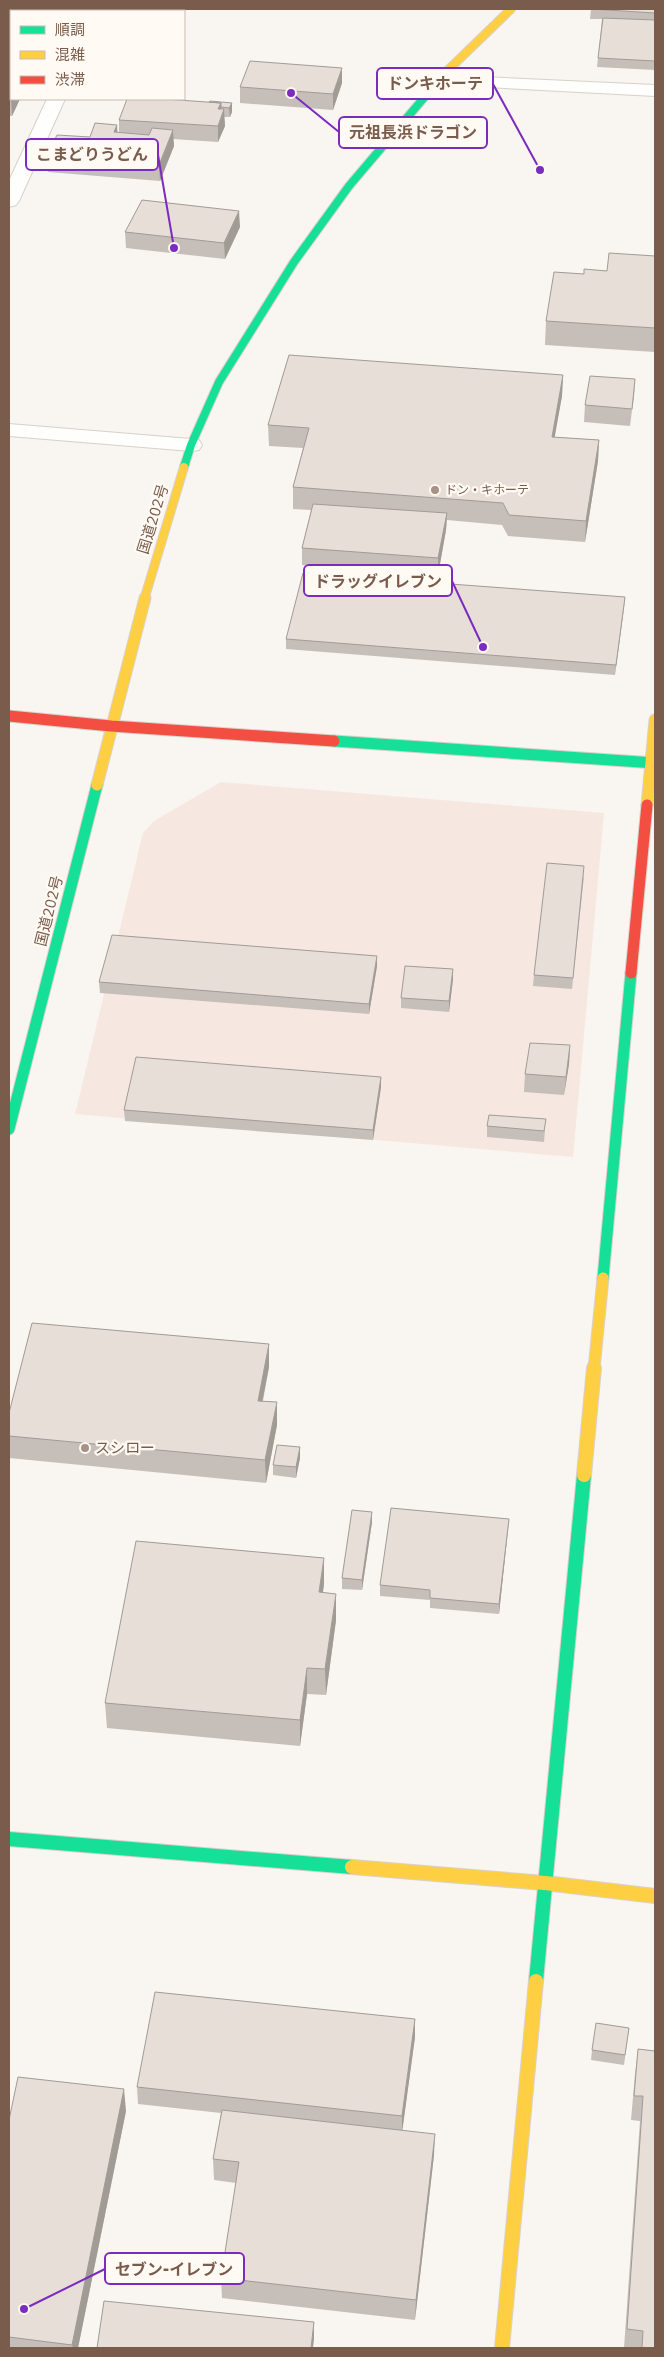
<svg xmlns="http://www.w3.org/2000/svg" width="664" height="2357" viewBox="0 0 664 2357" font-family="'IBM Plex Sans','Noto Sans JP',sans-serif">
<rect width="100%" height="100%" fill="#f9f5f0"/>
<!-- commercial -->
<path fill="#f6e8e1" d="M221,782L604,813L573,1157L75,1114L143,833L154,821Z"/>
<g fill="none" stroke-linecap="round" stroke-linejoin="round">
<!-- street casing -->
<g stroke="#d7d1cb" stroke-width="2">
<path id="street" d="M90,9H108L107,11H89Z
M437,75L655,85V96L431,84L428,80L431,76Z
M47,99H65L19,201L16,205L9,207V181Z
M9,424L191,439L199,440L202,445L199,450L191,451L9,436Z"/>
</g>
<!-- fast-far2 casing -->
<g stroke="#d9d2cb" stroke-width="10">
<path id="fast-far2" d="M184,467L191,445L219,382L294,262L349,186L445,73"/>
</g>
<!-- fast-far1 casing -->
<g stroke="#d9d2cb" stroke-width="13">
<path id="fast-far1" d="M334,741L655,763
M9,1129L97,785
M603,1278L631,973"/>
</g>
<!-- fast casing -->
<g stroke="#d9d2cb" stroke-width="16">
<path id="fast" d="M9,1839L352,1867
M536,1981L584,1475"/>
</g>
<!-- slow-far2 casing -->
<g stroke="#d9d2cb" stroke-width="10">
<path id="slow-far2" d="M445,73L511,9
M144,600L184,467"/>
</g>
<!-- slow-far1 casing -->
<g stroke="#d9d2cb" stroke-width="13">
<path id="slow-far1" d="M97,785L145,598
M647,805L655,720
M594,1369L603,1278"/>
</g>
<!-- slow casing -->
<g stroke="#d9d2cb" stroke-width="16">
<path id="slow" d="M584,1475L594,1368
M352,1867L545,1883L655,1896
M502,2348L536,1981"/>
</g>
<!-- jam casing -->
<g stroke="#d9d2cb" stroke-width="13">
<path id="jam" d="M9,716L111,726L334,741
M631,973L647,805"/>
</g>
<!-- street -->
<use href="#street" fill="#fefefd" fill-rule="evenodd"/>
<!-- fast-far2 -->
<use href="#fast-far2" stroke="#16e098" stroke-width="8"/>
<!-- fast-far1 -->
<use href="#fast-far1" stroke="#16e098" stroke-width="11"/>
<!-- fast -->
<use href="#fast" stroke="#16e098" stroke-width="14"/>
<!-- slow-far2 -->
<use href="#slow-far2" stroke="#ffcf43" stroke-width="8"/>
<!-- slow-far1 -->
<use href="#slow-far1" stroke="#ffcf43" stroke-width="11"/>
<!-- slow -->
<use href="#slow" stroke="#ffcf43" stroke-width="14"/>
<!-- jam -->
<use href="#jam" stroke="#f24e42" stroke-width="11"/>
</g>
<!-- wall -->
<path fill="#c6bfb9" d="M591,9H655V70L597,67L602,19H590Z
M9,17H11V56L10,59L20,99L12,116H9Z
M342,83L333,110L240,103V87Z
M209,102L232,103V112L230,117H224L225,126L218,142L173,139L174,146L160,181L48,172L47,156L117,125V132H119V120Z
M240,227L225,259L126,248L125,232Z
M655,256V352L545,345L546,321L584,274L607,271Z
M563,375L562,396L554,437L599,440L598,461L585,542L508,536L502,525L447,520L446,530L438,575L302,565V548L311,510L293,509V487L303,448L269,446L268,425Z
M635,379L630,426L584,422L585,405Z
M625,597L615,675L286,649V639Z
M584,876L572,989L533,986L534,975Z
M377,966L369,1014L100,993L99,982Z
M453,969V979L449,1012L401,1008V998Z
M570,1045L569,1064L564,1095L524,1092L525,1074Z
M381,1077V1087L373,1140L125,1121L124,1110Z
M487,1126L545,1130L544,1142L487,1137Z
M269,1367L263,1401L277,1425L266,1483L9,1458V1436Z
M300,1447V1458L296,1478L273,1475V1465Z
M509,1519L499,1614L430,1608V1600L380,1596V1585Z
M372,1522L362,1590L342,1589V1578Z
M324,1584L323,1593L336,1620L326,1695L307,1694L300,1746L107,1728L105,1703Z
M629,2028L624,2065L591,2060L592,2050Z
M415,2037L402,2131L434,2155L415,2320L222,2298L221,2278L236,2183L214,2180L213,2159L221,2113L138,2104L137,2087Z
M638,2049L655,2051V2348H624L640,2121L631,2120L635,2074Z
M126,2111L78,2348H9V2120Z"/>
<!-- shaded-wall -->
<path fill="#a19b96" d="M11,38V56L9,60V42Z
M342,68V83L333,110V94Z
M12,99H20L12,116L11,100Z
M221,103V119L224,109L225,126L218,142V109Z
M232,103V112L230,117L229,108Z
M117,125L118,141L114,132Z
M173,130L174,146L160,181L159,165Z
M239,211L240,227L225,259L224,243Z
M563,375L562,396L551,458L552,437Z
M635,379L634,396L630,426L632,409Z
M599,440L598,461L585,542L586,521Z
M447,513L446,530L438,575V558Z
M625,597L624,608L615,675L616,665Z
M377,956V966L369,1014V1004Z
M453,969V979L449,1012V1001Z
M570,1045L569,1064L564,1095L566,1077Z
M381,1077V1087L373,1140V1130Z
M269,1344V1367L258,1423V1401Z
M277,1402V1425L266,1483L265,1460Z
M300,1447V1458L296,1478V1467Z
M372,1512V1522L362,1590V1580Z
M509,1519L508,1530L499,1614V1604Z
M324,1558V1584L319,1618V1592Z
M336,1594V1620L326,1695L325,1669Z
M307,1668V1694L300,1746V1720Z
M415,2019V2037L402,2133V2116Z
M124,2089L126,2111L78,2348H73L72,2345Z
M435,2134L434,2155L415,2320L416,2300Z
M314,2322V2339L313,2348H311Z"/>
<!-- building -->
<path fill="#e6ded7" stroke="#a19b96" d="M591,9H655V13Z
M9,17H11V38L9,42Z
M603,18L655,20V61L598,58Z
M9,59H11V100H9Z
M250,61L342,68L333,94L240,87Z
M127,99H164L221,103L218,109H224L218,126L119,120Z
M210,101L232,103L229,108L221,107V103L209,102Z
M95,123L117,125L114,132L149,135L152,128L173,130L159,165L47,156L57,135L90,137Z
M142,200L239,211L224,243L125,232Z
M609,253L655,256V328L546,321L554,272L584,274V269L607,271Z
M289,355L563,375L552,437L599,440L586,521L509,515L503,503L293,487L309,428L268,425Z
M590,376L635,379L632,409L585,405Z
M313,504L447,513L438,558L302,548Z
M303,573L625,597L616,665L286,639Z
M547,863L584,866L573,978L534,975Z
M112,935L377,956L369,1004L99,982Z
M405,966L453,969L449,1001L401,998Z
M530,1043L570,1045L566,1077L525,1074Z
M136,1057L381,1077L373,1130L124,1110Z
M489,1115L546,1119L544,1131L487,1126Z
M32,1323L269,1344L258,1401L277,1402L265,1460L9,1436V1413Z
M277,1445L300,1447L296,1467L273,1465Z
M391,1508L509,1519L499,1604L430,1598V1590L380,1585Z
M352,1510L372,1512L362,1580L342,1578Z
M136,1541L324,1558L319,1592L336,1594L325,1669L307,1668L300,1720L105,1703Z
M155,1992L415,2019L402,2116L137,2087Z
M596,2023L629,2028L625,2055L592,2050Z
M638,2049L655,2051V2348H642L643,2331L627,2329L643,2096H634Z
M18,2077L124,2089L72,2345L9,2337V2120Z
M222,2110L435,2134L416,2300L221,2278L239,2162L213,2159Z
M104,2301L314,2322L311,2348H97Z"/>
<!-- markers -->
<g fill="#a69286" stroke="#fffaf3" stroke-width="2">
<circle cx="435" cy="490" r="5"/>
<circle cx="85" cy="1448" r="5"/>
</g>
<g text-anchor="middle" stroke-width="4.5" stroke-linejoin="round" paint-order="stroke">
<!-- far-poi labels -->
<g font-size="12" fill="#7a5c4d" stroke="#fffaf3" text-anchor="start">
<text x="445" y="494">ドン・キホーテ</text>
</g>
<!-- street labels -->
<g font-size="15" fill="#7a5c4d" stroke="#fffaf3">
<text transform="translate(153 519) rotate(-73)" y="5">国道202号</text>
<text transform="translate(49 911) rotate(-76)" y="5">国道202号</text>
</g>
<!-- poi labels -->
<g font-size="15" fill="#7a5c4d" stroke="#fffaf3" text-anchor="start">
<text x="95" y="1453">スシロー</text>
</g>
</g>
<!-- callouts -->
<path fill="none" stroke="#7b2cbf" stroke-width="2" d="M540 170L493 84M291 93L339 132M174 248L158 155M483 647L452 581M24 2309L105 2269"/>
<g fill="#7b2cbf" stroke="#fffaf3" stroke-width="2">
<circle cx="540" cy="170" r="5"/>
<circle cx="291" cy="93" r="5"/>
<circle cx="174" cy="248" r="5"/>
<circle cx="483" cy="647" r="5"/>
<circle cx="24" cy="2309" r="5"/>
</g>
<g fill="#fffaf3" stroke="#7b2cbf" stroke-width="2">
<rect x="377" y="68" width="116" height="31" rx="5"/>
<rect x="339" y="117" width="148" height="31" rx="5"/>
<rect x="26" y="139" width="132" height="31" rx="5"/>
<rect x="304" y="565" width="148" height="31" rx="5"/>
<rect x="105" y="2253" width="139" height="31" rx="5"/>
</g>
<g font-size="16" text-anchor="middle" font-weight="bold" fill="#7a5c4d">
<text x="435" y="89">ドンキホーテ</text>
<text x="413" y="138">元祖長浜ドラゴン</text>
<text x="92" y="160">こまどりうどん</text>
<text x="378" y="587">ドラッグイレブン</text>
<text x="174" y="2275">セブン-イレブン</text>
</g>
<!-- border -->
<rect width="664" height="2357" fill="none" stroke="#7a5c4d" stroke-width="20"/>
<!-- legend -->
<rect x="10" y="10" width="175" height="90" fill="#fffaf3" stroke="#cabbb1"/>
<rect x="20" y="26" width="25" height="8" fill="#16e098" stroke="#cabbb1"/>
<text x="55" y="35" font-size="15" fill="#7a5c4d">順調</text>
<rect x="20" y="51" width="25" height="8" fill="#ffcf43" stroke="#cabbb1"/>
<text x="55" y="60" font-size="15" fill="#7a5c4d">混雑</text>
<rect x="20" y="76" width="25" height="8" fill="#f24e42" stroke="#cabbb1"/>
<text x="55" y="85" font-size="15" fill="#7a5c4d">渋滞</text>
</svg>
